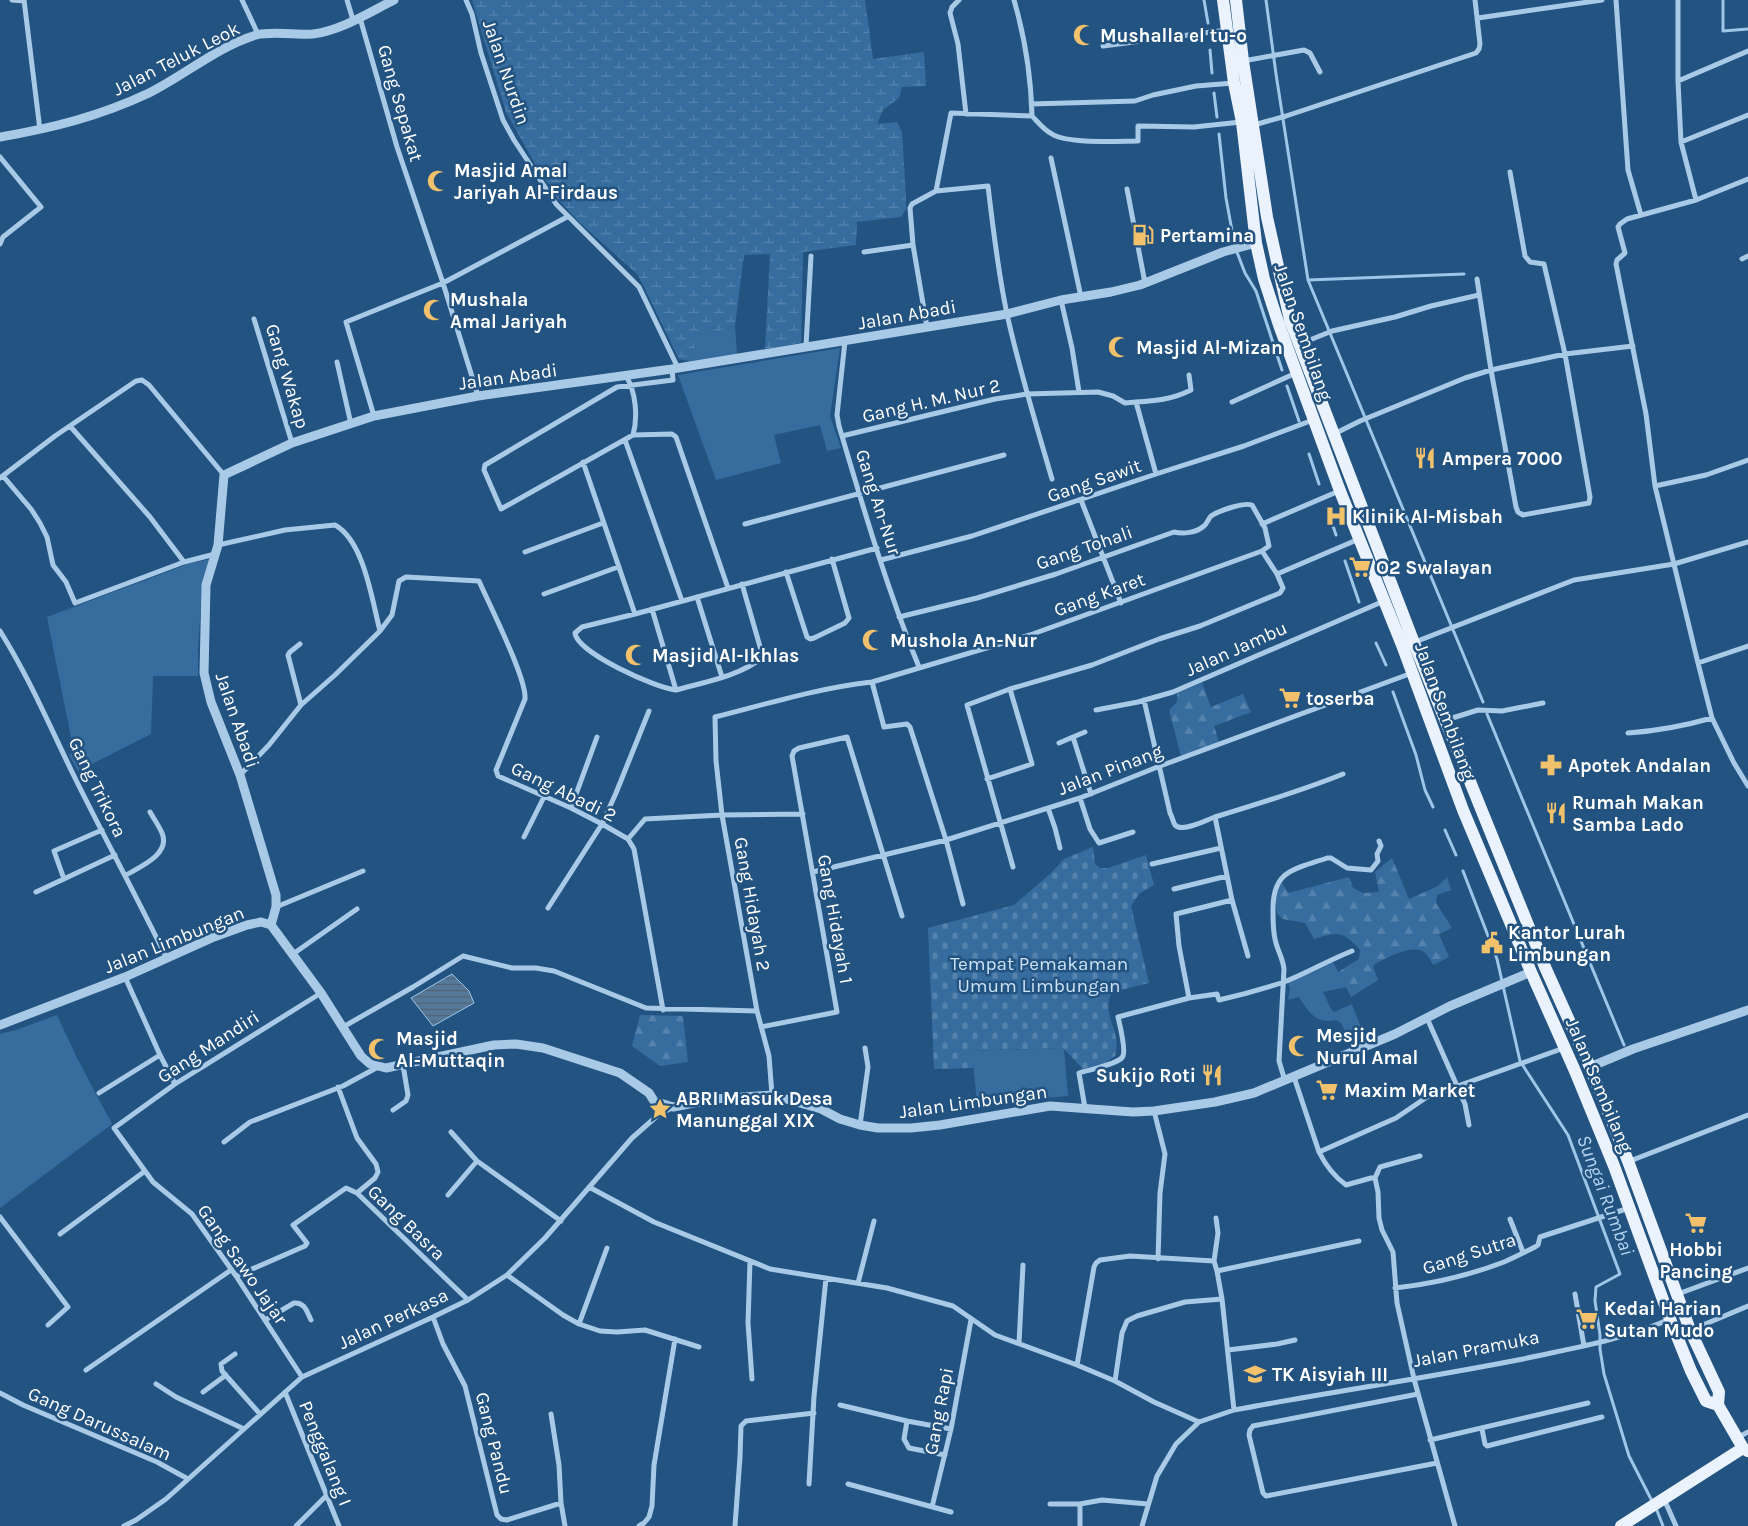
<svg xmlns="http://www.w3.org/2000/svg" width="1748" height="1526" viewBox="0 0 1748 1526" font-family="Karla,sans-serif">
<defs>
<pattern id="forest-firs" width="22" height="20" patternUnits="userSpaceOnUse" patternTransform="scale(1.25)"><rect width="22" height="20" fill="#376d9e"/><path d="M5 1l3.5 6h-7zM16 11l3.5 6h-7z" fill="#5583ad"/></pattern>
<pattern id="wetland-marsh" width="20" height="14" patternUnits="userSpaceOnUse" patternTransform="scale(1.25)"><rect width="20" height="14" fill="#376d9e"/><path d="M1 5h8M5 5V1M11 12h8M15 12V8" fill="none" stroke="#5583ad"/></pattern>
<pattern id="cemetery-stones" width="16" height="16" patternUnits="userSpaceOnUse" patternTransform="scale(1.25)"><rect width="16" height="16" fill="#376d9e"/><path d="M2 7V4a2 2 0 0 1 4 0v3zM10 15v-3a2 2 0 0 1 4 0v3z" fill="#5583ad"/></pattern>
<pattern id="water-rules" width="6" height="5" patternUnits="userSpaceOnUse" patternTransform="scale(1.25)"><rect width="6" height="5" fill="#567899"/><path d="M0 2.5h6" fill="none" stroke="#516272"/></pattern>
</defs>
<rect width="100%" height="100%" fill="#235380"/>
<!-- green -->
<path fill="#376d9e" d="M735,326L737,354L691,363L688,361L694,357V340L697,335L721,331Z
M840,348L830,416L841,448L827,451L820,425L774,435L781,463L716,480L678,375Z
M211,559L202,587L198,650V676H153L151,734L78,771L69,755L74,752L47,617L191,563Z
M1332,961L1347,987L1323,992L1331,1009L1334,1012L1352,1004L1366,1041L1353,1047L1341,1023L1336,1020C1317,1025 1308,1012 1299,997L1288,1000L1290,989L1288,982L1316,971Z
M57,1015L77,1058L112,1124L0,1208V1034L16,1030Z
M1064,1048L1068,1096L977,1104L972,1051Z"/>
<!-- forest -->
<path fill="url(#forest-firs)" d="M1202,683L1211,707L1243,694L1251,712L1214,726L1219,742L1181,756L1169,710L1177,702V693Z
M1392,858L1409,899L1438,886L1447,877L1451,890L1437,895L1436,903L1452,928L1439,934L1449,957L1433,965C1431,961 1428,955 1424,952C1411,944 1387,958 1375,964L1373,967L1378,980L1351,997L1338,972L1359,959L1360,950C1342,930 1338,932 1314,939L1305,923L1283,919L1277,914C1276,903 1273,892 1282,883L1288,893L1349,877L1353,888L1363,893L1379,892L1375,872Z
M640,1015L683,1016L688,1062L660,1066L632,1046Z"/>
<!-- wetland -->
<path fill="url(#wetland-marsh)" d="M472,0H865L873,59L924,52L926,86L902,87L899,98L883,110L877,124L897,122L902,132L906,197V209L901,217L857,222L856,245L803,252L801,343L765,349L770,254L744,255L735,326L721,331L698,335L694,340V357L688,361L679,359L638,275L579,222L557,198L531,157L506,112Z"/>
<!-- cemetery -->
<path fill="url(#cemetery-stones)" d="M1093,847L1095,864L1100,868H1108L1146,855L1154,885L1139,894L1131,906L1149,983L1117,991L1110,996C1103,1019 1122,1031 1115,1056L1105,1063L1083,1069L1063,1048L972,1051L974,1068L934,1069L928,928L1014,905L1050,874L1064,859Z"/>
<!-- water -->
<path fill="url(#water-rules)" stroke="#9dc6e8" d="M452,974L469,991L474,1003L433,1026L411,998Z"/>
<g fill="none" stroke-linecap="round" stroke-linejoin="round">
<!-- stream -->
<path stroke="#9dc6e8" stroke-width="3" d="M1204,0L1208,23
M1266,0L1276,74L1308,280L1483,702
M1723,0V31L1748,29
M1210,50L1212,73
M1214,93L1217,117
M1219,134L1226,198L1235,247L1245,273L1256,291L1282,370
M1308,280L1464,274
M1287,386L1299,421
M1309,454L1319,484
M1327,508L1336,535
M1345,561L1359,602
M1376,643L1386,665
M1393,692L1416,755L1425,790L1433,807
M1487,714L1624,1045
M1445,830L1456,855
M1463,871L1497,959L1520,1061L1568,1135L1620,1274L1596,1287L1595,1301L1600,1335V1349L1604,1374L1629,1456L1653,1503
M1656,1508L1663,1526"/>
<!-- minor -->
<path stroke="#a9cae7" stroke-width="5" d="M12,0L24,1
M24,0L40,130
M242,0L258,34
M347,0L353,20
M466,0L472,14L481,53L503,120L514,140L556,204L639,287L678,368
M959,0L952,7L950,13L958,44L966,114
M1014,0C1025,38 1031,76 1032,116C1038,122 1044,130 1052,134C1067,144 1118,141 1138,141V126L1194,127L1241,122
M1616,0L1628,170L1641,215
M1678,0V81L1681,142L1696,200
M360,18L397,147L443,283L478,396
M1478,18L1602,0
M1103,46L1227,30
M1243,61L1304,50L1310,53L1320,72
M1678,81L1748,51
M1031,104L1135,101L1153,95L1196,86L1234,83
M1254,125L1286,116L1476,53L1479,49L1480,44L1475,0
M1681,142L1748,115
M0,157L41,207L3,237L0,244
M1051,158L1081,297
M1748,179L1696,200L1627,219L1620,224L1618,227L1625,253L1617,260L1616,264L1646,414L1655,486L1698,663L1712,718L1734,763L1748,786
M1127,189L1145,283
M936,191L988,186C993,229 998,272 1007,314C1019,369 1036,424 1052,479
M864,252L913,245
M1742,259L1748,256
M1477,279L1491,370L1516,507L1518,512L1523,515L1589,503L1590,497L1565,354L1544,264L1530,262L1525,256L1510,172
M1061,300L1072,348L1079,392
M254,319L292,443
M927,327L913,245L910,208L912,204L936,191L951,113L1032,116
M845,341L837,415L839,426C863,507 887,589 919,667
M1300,344L1332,331L1395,317L1431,306L1479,295
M806,346L811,256
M337,362L351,424
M672,369L673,380L617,387L485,465L484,470L501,509L633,435L672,434L676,437L728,588
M626,376C636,392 638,417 633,435
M1136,402C1156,401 1173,399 1191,390L1189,375
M1232,402L1296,373
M374,416L346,322L443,283L567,217
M70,426L150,517L184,562
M1334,434L1360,421L1465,378L1491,370L1565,354L1633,346
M842,436L995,399L1027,394L1098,392L1113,396L1125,403L1136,402L1156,474
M625,440L682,601
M583,462L635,614
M3,476L31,509L40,523L47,537L53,565L66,582L75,603L184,562L215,554
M0,478L55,436L136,381L142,380L149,385L224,475
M1655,486L1706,475L1748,460
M1081,500L1121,603
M745,524L1004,455
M1262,524L1339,491
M218,545L285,530L335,525C364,541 372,600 380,631
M525,552L603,523
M881,560L972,536L1156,474L1244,446L1313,420
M786,572L807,637L810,639L814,638L845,623L849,618L832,559
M544,594L618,567
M697,597L722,677
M652,609L676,690C656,688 577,653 575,633L582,627L635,614L877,548
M899,617L977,598L1056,574L1174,532C1183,534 1196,533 1204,526C1207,524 1208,519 1211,516C1218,511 1244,502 1252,505L1265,528L1269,546L1262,551
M0,631C29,677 50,727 74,776C104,837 137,897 167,959
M1415,642L1574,580L1674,564L1748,542
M300,644L290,652L288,655L301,705
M1698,663L1748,646
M872,682L884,727L907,724L910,727L946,840L963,904
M676,690C705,682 740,676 763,657L742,584
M1096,710L1138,702L1173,692L1384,601
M1446,720L1478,710L1502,711L1543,703
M1085,732L1073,737L1091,794
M1628,733C1657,731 1684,726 1712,718
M1059,743L1073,737
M240,775L269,745L301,705L335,675L380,631L392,615L399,581L406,577L479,581C489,604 527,679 525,699L496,770L498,776L571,808L602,824L628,839L634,849L663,1010
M987,779L1032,764L1010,689
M1080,798L1090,829L1099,843L1133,832
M571,808L597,737
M1048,808L1055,828L1060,848
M1215,817C1258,804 1301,791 1343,774
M524,837L544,797
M628,839L645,819L722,815L803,814
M1152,864L1221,848
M1013,867L967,705L1010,689L1092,665L1159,639L1200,626L1280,593L1283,588L1277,574
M813,872L946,840L1080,798L1160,766L1412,673
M126,875C140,867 171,854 162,833C159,826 154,819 150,812
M64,879L54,851L102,830
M1174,889L1227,876
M36,892L115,855
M1232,900L1248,956
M276,907L363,871
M548,908L602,824L616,793L649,711
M293,954L357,909
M125,977L160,1055L175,1084
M1189,998L1217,994L1219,1000C1241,995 1263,989 1284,982C1307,973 1329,960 1352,951
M1427,1018L1465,1104L1469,1125
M343,1027L413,987L463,956L512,968H536L554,971L646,1008L757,1011
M761,1027L837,1012L792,756L794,751L799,748L847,737L902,916
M1294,1077L1319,1152C1325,1164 1335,1177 1346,1185L1371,1178H1375L1378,1192L1379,1218L1382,1230L1393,1252L1397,1303L1414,1379L1455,1526
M1285,1081L1279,1061L1284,969C1283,958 1277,950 1275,939C1273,930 1273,921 1273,912C1272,870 1293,870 1327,858H1331L1347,868L1371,870L1378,861L1377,854L1381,846L1379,841
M338,1087L357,1138L376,1164L378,1172L375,1178L357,1193
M99,1093L160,1055
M772,1095L769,1056L757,1011L722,815L716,761L715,717C767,704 818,688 872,682L1030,635L1262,551L1277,574L1359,539
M654,1101L657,1116
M1085,1108L1079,1073C1088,1070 1120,1064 1123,1056C1126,1049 1120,1026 1118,1017L1189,998L1179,946L1176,914L1232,900L1215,817C1206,820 1182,833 1175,825C1173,822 1172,816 1170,813L1144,700
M393,1110L406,1101L408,1095L403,1065
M1154,1111L1165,1154L1160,1193L1158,1259
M860,1125L868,1067L865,1048
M451,1132L477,1161L561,1221
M224,1142L250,1122L343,1086L378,1067
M1319,1152L1396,1118L1427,1097L1564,1048
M1630,1161L1748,1115
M1375,1178L1380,1167L1420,1156
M589,1187L654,1222L770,1269L887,1288L953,1306L995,1335L1077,1365L1115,1381L1154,1402L1199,1422
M448,1195L477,1161
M0,1217L68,1307L48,1325
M1510,1219L1523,1252
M60,1234L145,1171
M750,1261L748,1323L752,1379
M1214,1261L1218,1233L1216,1218
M507,1275L563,1315L579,1324L600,1331L617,1332L645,1330L699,1347
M236,1276L305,1246L307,1243L293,1225L346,1188L357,1193L468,1300
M858,1283L874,1221
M1395,1288C1432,1284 1470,1275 1504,1262C1515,1257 1525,1252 1535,1247L1538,1245L1540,1237L1629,1208
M1575,1294L1584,1346
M1678,1294L1748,1268
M433,1317L443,1344L465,1386L497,1515L501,1519L507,1520L561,1503
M265,1320L294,1303C305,1302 307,1312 311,1320
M579,1324L607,1248
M1691,1330L1748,1306
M1019,1343L1023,1265
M1228,1350L1277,1344L1295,1340
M235,1354L221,1364L222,1371L260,1414
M1077,1365L1094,1267L1096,1263L1100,1260L1130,1256L1214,1261L1217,1271
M86,1370L231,1270
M302,1377L236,1276L192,1214L153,1182L114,1128L175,1084L321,993
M1115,1381L1122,1333L1127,1321L1137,1316L1185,1302L1222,1299
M156,1384L176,1397L244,1429
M203,1392L226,1375
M285,1392L339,1526
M0,1393L23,1405L157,1462L188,1479
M1418,1394L1253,1426L1250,1430L1249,1435L1263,1493L1266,1496L1437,1463
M840,1405L907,1421L951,1429
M1234,1410L1222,1299L1217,1271L1359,1241
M551,1414L559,1465L561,1503L565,1526
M907,1421L904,1439L909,1448L945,1455
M1482,1429L1485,1444L1487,1446L1602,1417
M1737,1438L1748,1432
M1430,1440L1588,1403
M809,1484L814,1396L826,1278
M848,1484L951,1512
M1664,1499L1676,1526
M1050,1504H1080L1102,1500L1148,1504
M1080,1504V1526
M932,1507L951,1429L971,1320
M124,1526L136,1520L166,1499L302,1377L433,1317L468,1300L507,1275L545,1238L632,1138L657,1116L673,1107
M296,1526L326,1496
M639,1526L644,1523L649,1517L652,1506L654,1465L675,1339
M735,1526L740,1457L741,1426L746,1421L814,1413
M1142,1526L1157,1476L1176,1444L1199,1422L1234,1410C1330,1392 1427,1378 1523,1359C1573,1348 1623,1340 1670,1319"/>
<!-- tertiary -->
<path stroke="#a9cae7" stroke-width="9" d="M0,137C53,128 100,116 149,93C185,75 217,47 256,35C271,31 297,35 313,34C340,31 370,12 394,0
M271,925L276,907V895L240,775L211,702L204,673L206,585L218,545L224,475L292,443L374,416L478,396L672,369L1007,314L1061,300L1111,292L1140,285L1223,252L1256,243
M0,1025L125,977L214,937L247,925L261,922L271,925L321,993L361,1056L370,1064L386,1068L494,1045L516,1044L543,1048L620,1073L649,1093L654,1101L673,1107L715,1099L772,1095L821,1109L840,1119L860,1125L878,1128H911L940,1125L1050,1106L1133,1112L1154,1111L1215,1102L1254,1093L1395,1034L1450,1006L1531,972
M1590,1067L1633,1049L1748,1010"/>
<!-- primary -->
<path stroke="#eaf3fd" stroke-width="12" d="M1223,0L1234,83L1242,122L1256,243L1264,279L1279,325L1340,491L1402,645L1463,810L1531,972L1575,1071L1614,1166L1670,1319L1691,1371L1706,1401L1718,1405L1743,1448L1748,1451
M1236,0L1243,61L1267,217L1290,320L1414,643L1545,967L1590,1067L1628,1161L1690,1330L1719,1392L1718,1405
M1621,1526L1743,1448"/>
</g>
<!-- icons -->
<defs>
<g id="mosque-bare" transform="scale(1.725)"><path d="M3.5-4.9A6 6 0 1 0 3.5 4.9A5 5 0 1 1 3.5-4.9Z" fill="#f2c16b" stroke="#235380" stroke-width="2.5" paint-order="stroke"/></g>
<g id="fuel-bare" transform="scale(1.725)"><path d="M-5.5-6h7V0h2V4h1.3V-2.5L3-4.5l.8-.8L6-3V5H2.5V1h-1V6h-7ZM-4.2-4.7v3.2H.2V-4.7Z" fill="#f2c16b" stroke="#235380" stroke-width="2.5" paint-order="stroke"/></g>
<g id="restaurant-bare" transform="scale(1.725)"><path d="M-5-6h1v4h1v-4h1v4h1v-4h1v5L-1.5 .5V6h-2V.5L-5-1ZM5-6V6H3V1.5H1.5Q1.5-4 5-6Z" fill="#f2c16b" stroke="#235380" stroke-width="2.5" paint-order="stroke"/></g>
<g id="hospital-bare" transform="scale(1.725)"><path d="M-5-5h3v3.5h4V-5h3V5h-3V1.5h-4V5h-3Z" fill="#f2c16b" stroke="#235380" stroke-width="2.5" paint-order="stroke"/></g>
<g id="supermarket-bare" transform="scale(1.725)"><path d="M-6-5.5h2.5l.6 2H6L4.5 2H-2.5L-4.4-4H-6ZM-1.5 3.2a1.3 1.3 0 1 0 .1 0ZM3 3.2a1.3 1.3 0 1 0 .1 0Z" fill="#f2c16b" stroke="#235380" stroke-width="2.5" paint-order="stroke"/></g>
<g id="pharmacy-bare" transform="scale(1.725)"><path d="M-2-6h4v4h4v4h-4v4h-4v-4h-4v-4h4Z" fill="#f2c16b" stroke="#235380" stroke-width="2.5" paint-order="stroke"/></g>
<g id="civic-bare" transform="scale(1.725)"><path d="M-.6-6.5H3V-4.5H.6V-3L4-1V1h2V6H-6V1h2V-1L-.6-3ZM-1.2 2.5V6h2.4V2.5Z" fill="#f2c16b" stroke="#235380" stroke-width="2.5" paint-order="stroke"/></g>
<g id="sight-bare" transform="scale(1.725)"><path d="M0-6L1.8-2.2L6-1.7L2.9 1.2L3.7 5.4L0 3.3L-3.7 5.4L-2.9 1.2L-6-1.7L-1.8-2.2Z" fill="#f2c16b" stroke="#235380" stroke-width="2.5" paint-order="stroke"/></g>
<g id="school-bare" transform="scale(1.725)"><path d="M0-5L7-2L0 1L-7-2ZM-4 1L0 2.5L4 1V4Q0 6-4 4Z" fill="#f2c16b" stroke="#235380" stroke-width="2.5" paint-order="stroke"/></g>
</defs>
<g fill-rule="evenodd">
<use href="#mosque-bare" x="1084" y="35"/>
<use href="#mosque-bare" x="438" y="181"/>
<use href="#fuel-bare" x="1143" y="235"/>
<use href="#mosque-bare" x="434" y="310"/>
<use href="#mosque-bare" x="1119" y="347"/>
<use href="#restaurant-bare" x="1425" y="458"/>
<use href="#hospital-bare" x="1336" y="516"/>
<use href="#supermarket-bare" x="1360" y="567"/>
<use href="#mosque-bare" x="873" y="640"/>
<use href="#mosque-bare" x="636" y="655"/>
<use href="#supermarket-bare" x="1290" y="698"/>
<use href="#pharmacy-bare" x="1551" y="765"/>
<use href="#restaurant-bare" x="1556" y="813"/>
<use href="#civic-bare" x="1492" y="943"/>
<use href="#mosque-bare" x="1299" y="1046"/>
<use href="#mosque-bare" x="379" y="1049"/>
<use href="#restaurant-bare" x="1212" y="1075"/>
<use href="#supermarket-bare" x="1327" y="1090"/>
<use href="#sight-bare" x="660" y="1109"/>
<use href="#supermarket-bare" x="1696" y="1223"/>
<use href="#supermarket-bare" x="1587" y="1319"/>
<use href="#school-bare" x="1255" y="1374"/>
</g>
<g text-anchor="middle" stroke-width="5" stroke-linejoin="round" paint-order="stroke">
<!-- poi labels -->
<g font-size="19" font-weight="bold" fill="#fff" stroke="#235380" text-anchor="start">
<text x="1100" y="42">Mushalla el tu-o</text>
<text x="454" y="177">Masjid Amal<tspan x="454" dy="22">Jariyah Al-Firdaus</tspan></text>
<text x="1160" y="242">Pertamina</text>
<text x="450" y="306">Mushala<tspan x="450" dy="22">Amal Jariyah</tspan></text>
<text x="1136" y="354">Masjid Al-Mizan</text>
<text x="1442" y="465">Ampera 7000</text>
<text x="1352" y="523">Klinik Al-Misbah</text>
<text x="1376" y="574">O2 Swalayan</text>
<text x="890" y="647">Mushola An-Nur</text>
<text x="652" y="662">Masjid Al-Ikhlas</text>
<text x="1306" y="705">toserba</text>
<text x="1568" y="772">Apotek Andalan</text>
<text x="1572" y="809">Rumah Makan<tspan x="1572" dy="22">Samba Lado</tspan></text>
<text x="1508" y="939">Kantor Lurah<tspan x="1508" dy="22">Limbungan</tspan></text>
<text x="1316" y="1042">Mesjid<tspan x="1316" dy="22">Nurul Amal</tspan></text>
<text x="396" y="1045">Masjid<tspan x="396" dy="22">Al-Muttaqin</tspan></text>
<text x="1196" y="1082" text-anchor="end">Sukijo Roti</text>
<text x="1344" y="1097">Maxim Market</text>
<text x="676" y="1105">ABRI Masuk Desa<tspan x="676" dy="22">Manunggal XIX</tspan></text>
<text x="1696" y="1256" text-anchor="middle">Hobbi<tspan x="1696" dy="22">Pancing</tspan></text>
<text x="1604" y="1315">Kedai Harian<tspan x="1604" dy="22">Sutan Mudo</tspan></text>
<text x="1272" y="1381">TK Aisyiah III</text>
</g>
<!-- street labels -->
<g font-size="19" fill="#fff" stroke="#235380">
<text transform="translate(176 58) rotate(-27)" y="7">Jalan Teluk Leok</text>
<text transform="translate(507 72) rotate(71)" y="7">Jalan Nurdin</text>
<text transform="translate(401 103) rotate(74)" y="7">Gang Sepakat</text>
<text transform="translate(907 314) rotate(-10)" y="7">Jalan Abadi</text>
<text transform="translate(1304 332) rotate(71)" y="7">Jalan Sembilang</text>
<text transform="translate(288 376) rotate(73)" y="7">Gang Wakap</text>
<text transform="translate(508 376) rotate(-8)" y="7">Jalan Abadi</text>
<text transform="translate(931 400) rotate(-13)" y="7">Gang H. M. Nur 2</text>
<text transform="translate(1094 480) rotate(-19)" y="7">Gang Sawit</text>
<text transform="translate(879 502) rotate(72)" y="7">Gang An-Nur</text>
<text transform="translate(1084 547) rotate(-19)" y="7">Gang Tohali</text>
<text transform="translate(1099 594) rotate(-20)" y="7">Gang Karet</text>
<text transform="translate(1236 648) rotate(-24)" y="7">Jalan Jambu</text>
<text transform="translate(1446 711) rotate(70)" y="7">Jalan Sembilang</text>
<text transform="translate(238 720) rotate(71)" y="7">Jalan Abadi</text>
<text transform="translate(1110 769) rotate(-21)" y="7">Jalan Pinang</text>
<text transform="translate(98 787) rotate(64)" y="7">Gang Trikora</text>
<text transform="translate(564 791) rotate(26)" y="7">Gang Abadi 2</text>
<text transform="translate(753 904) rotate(80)" y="7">Gang Hidayah 2</text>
<text transform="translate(836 919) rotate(80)" y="7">Gang Hidayah 1</text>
<text transform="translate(174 939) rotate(-22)" y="7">Jalan Limbungan</text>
<text transform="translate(208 1046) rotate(-33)" y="7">Gang Mandiri</text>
<text transform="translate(1600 1085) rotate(67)" y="7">Jalan Sembilang</text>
<text transform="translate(973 1101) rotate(-8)" y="7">Jalan Limbungan</text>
<text transform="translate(407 1222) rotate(44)" y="7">Gang Basra</text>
<text transform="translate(1469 1253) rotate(-18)" y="7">Gang Sutra</text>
<text transform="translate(243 1264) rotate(55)" y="7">Gang Sawo Jajar</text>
<text transform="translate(393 1318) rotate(-25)" y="7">Jalan Perkasa</text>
<text transform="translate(1476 1348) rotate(-11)" y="7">Jalan Pramuka</text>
<text transform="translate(938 1411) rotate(-79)" y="7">Gang Rapi</text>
<text transform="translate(100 1423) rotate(24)" y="7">Gang Darussalam</text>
<text transform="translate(495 1443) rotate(76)" y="7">Gang Pandu</text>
<text transform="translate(326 1453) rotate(68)" y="7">Penggalang I</text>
</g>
<!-- park labels -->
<g font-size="19" fill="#cce2f5" stroke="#235380">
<text x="1039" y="970">Tempat Pemakaman<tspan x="1039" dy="22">Umum Limbungan</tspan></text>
</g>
<!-- water labels -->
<g font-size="20" font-style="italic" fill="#b4d3ef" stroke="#235380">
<text transform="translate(1606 1195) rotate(69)" y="7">Sungai Rumbai</text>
</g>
</g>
</svg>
